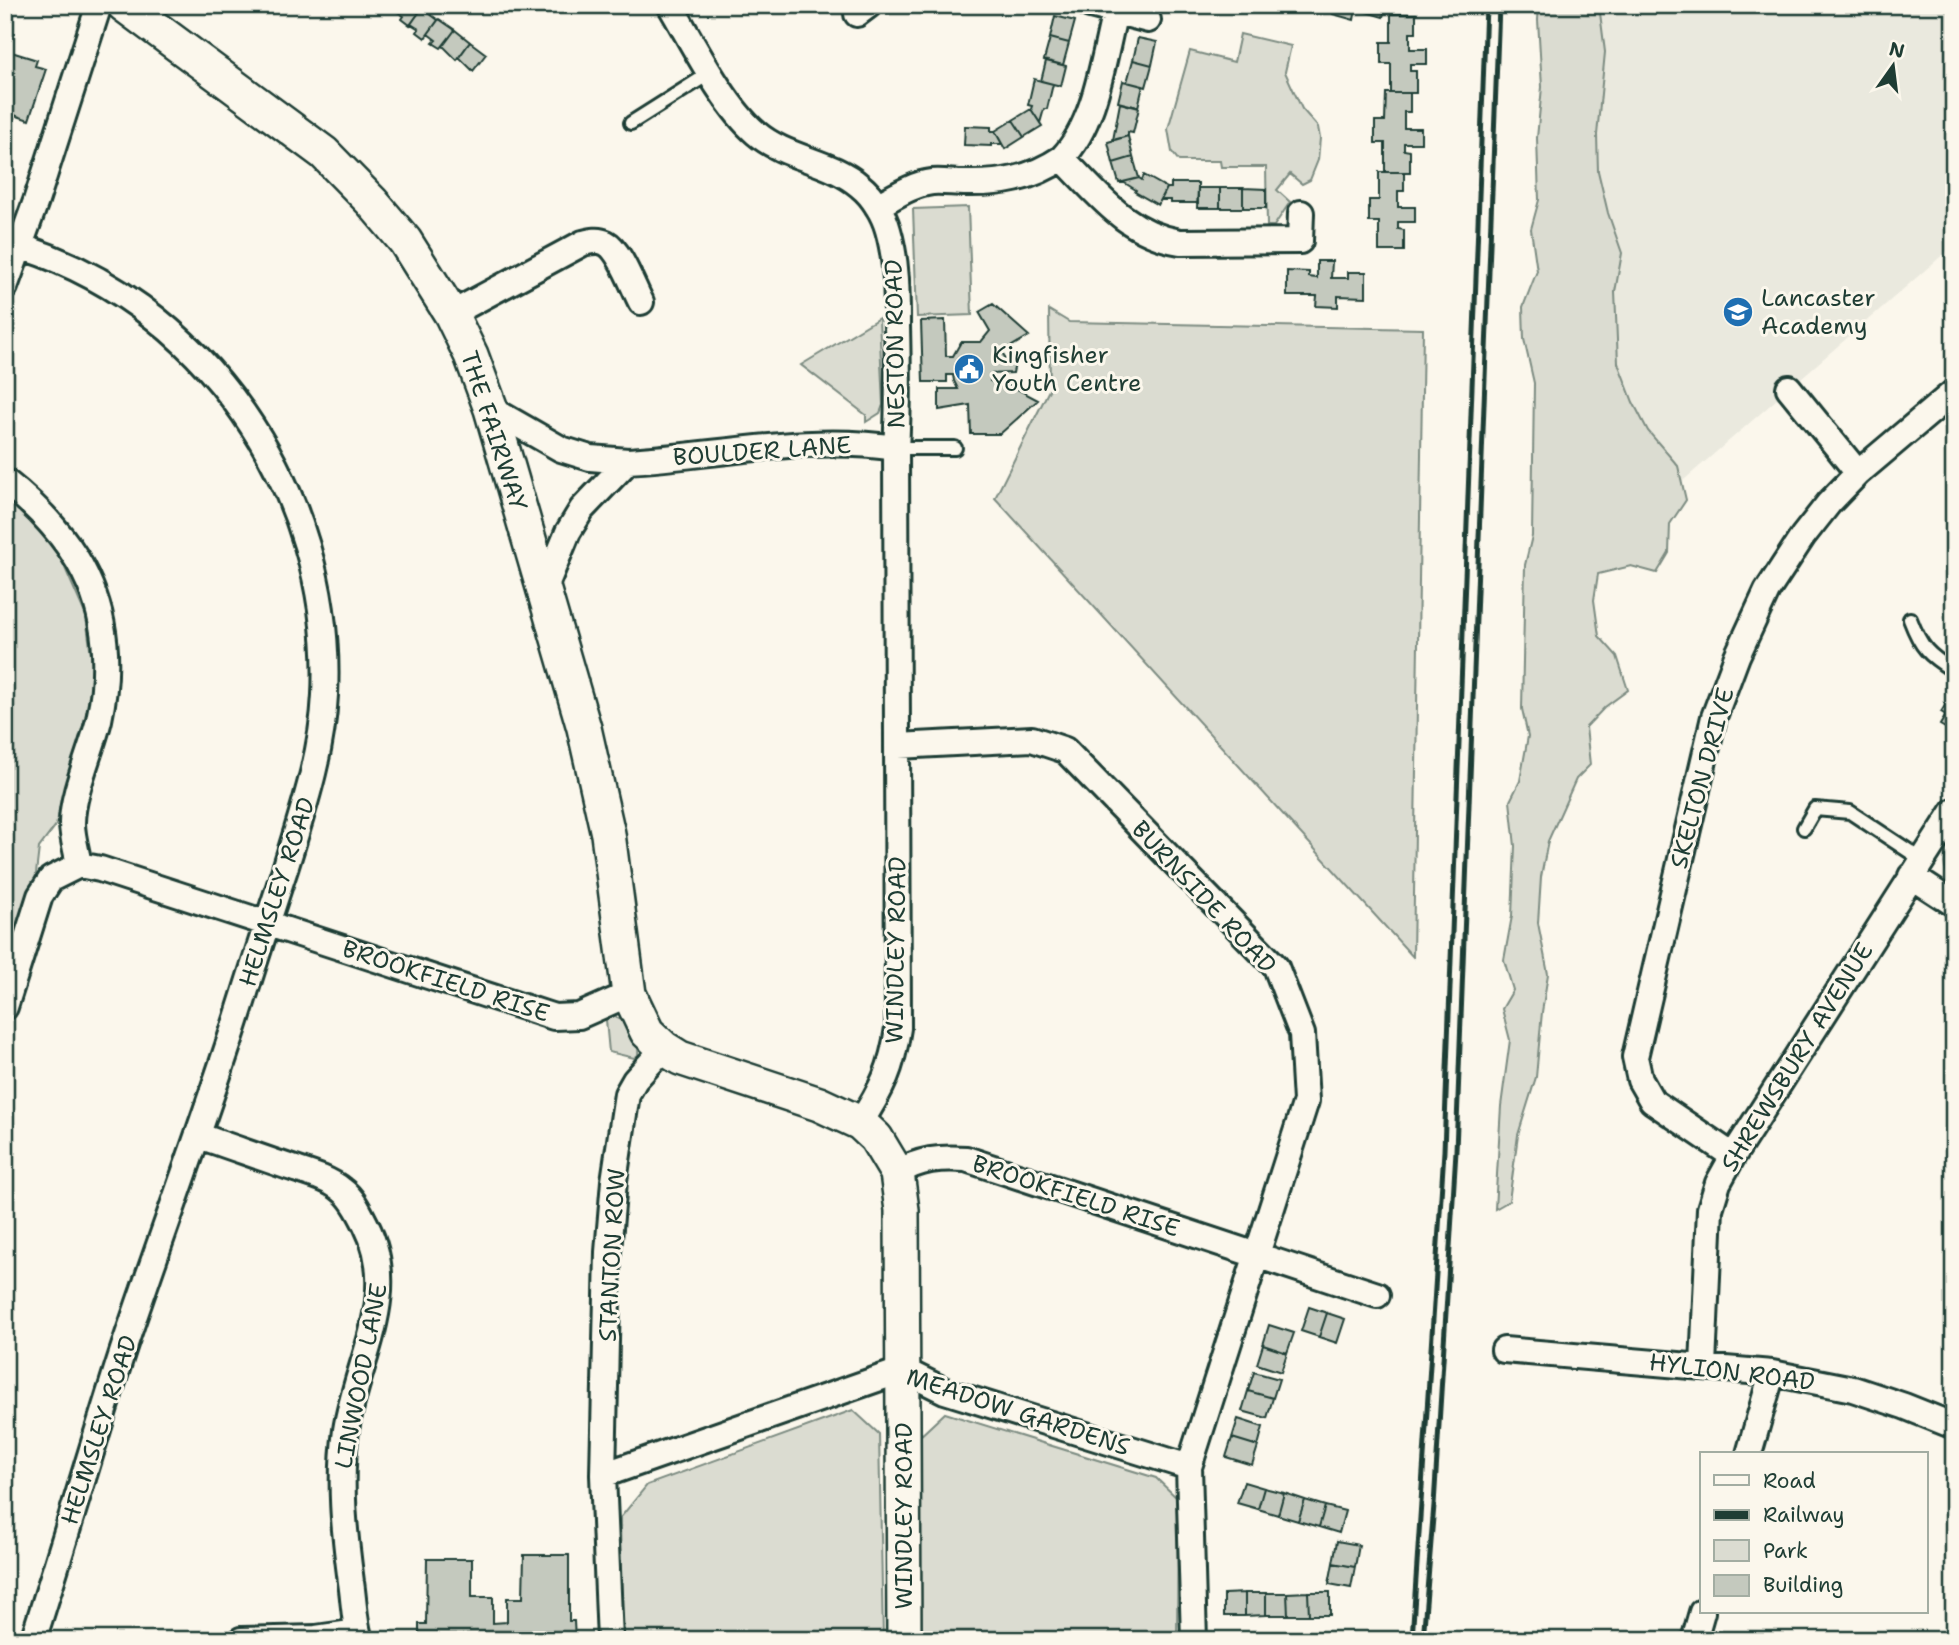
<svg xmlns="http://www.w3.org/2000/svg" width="1959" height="1645" viewBox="0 0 1959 1645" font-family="'Shantell Sans',sans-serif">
<rect width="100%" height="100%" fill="#fbf7ec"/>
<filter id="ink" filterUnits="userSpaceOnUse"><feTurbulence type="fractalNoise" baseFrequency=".0143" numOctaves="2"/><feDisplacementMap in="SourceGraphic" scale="14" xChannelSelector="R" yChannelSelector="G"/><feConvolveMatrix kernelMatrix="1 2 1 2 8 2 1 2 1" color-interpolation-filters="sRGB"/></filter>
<g filter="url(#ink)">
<!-- built -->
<path fill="#eae9de" d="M1591,5H1954V245L1677,486L1611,532Z"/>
<!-- green -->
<path fill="#dbdcd1" stroke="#7d8c82" stroke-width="2" d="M1539,5H1599L1605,52L1597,135L1598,171L1608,213L1622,253L1615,292L1618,363L1633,402L1648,431L1678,466L1686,500L1670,524L1669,553L1657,573L1631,566L1598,574L1594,600L1599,636L1617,656L1628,690L1605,707L1586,727L1590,765L1576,779L1548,841L1541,877L1538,923L1548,974L1542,1012L1536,1077L1518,1135L1509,1201L1495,1209L1501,1106L1510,1040L1502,1009L1513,990L1504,960L1512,916L1515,846L1510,801L1520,781L1528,736L1522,709L1525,565L1532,536L1534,383L1524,339L1523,307L1537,271L1531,229L1539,200L1537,138L1542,87L1538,20Z
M1240,34L1291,46L1285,72L1302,109L1318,127L1320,138L1318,160L1310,180L1302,184L1290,174L1277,190L1290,202L1274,226H1267L1266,167H1221L1220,161H1179L1172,152L1168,129L1190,51L1234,62Z
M968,207L972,315L917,317L913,209Z
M1049,310L1069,322L1423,329L1413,957L995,498L1050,388Z
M879,318L883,405L880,413L866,422V415L801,365Z
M5,498L45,534L58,552L86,616L93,671L91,696L56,825L39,848L35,882L5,972Z
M1954,839V881C1938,869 1945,852 1954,839Z
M609,1016C627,1017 640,1038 638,1055L634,1058L609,1052L606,1020Z
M853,1410L879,1434L883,1640H622L620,1518L647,1485Z
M945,1413L1156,1478L1178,1499L1177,1640H919L917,1439Z"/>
<!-- building -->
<path fill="#c4c9be" stroke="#1f3d34" stroke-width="2" d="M400,5H421L423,7L410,25L402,19L404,16L396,11Z
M1335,5H1386L1383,17L1356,9L1354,20L1333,14Z
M422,8L438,20L425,38L417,32L419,29L411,24Z
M1391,14H1416V33H1410V49H1427V64H1410V71H1416V93H1391V64H1381V42H1391Z
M1055,16L1075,21L1069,43L1050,38Z
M439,19L455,30L441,48L433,43L436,40L428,34Z
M455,30L470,42L457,60L443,46Z
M1050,38L1069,43L1063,65L1044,60Z
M1138,38L1157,42L1152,65L1133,60Z
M470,42L486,54L473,71L459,57Z
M5,50L37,60L35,66L46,69L29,120L5,112Z
M1133,60L1152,65L1146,87L1127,82Z
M1046,61L1066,66L1061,86L1041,81Z
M1034,79L1053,84L1047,109H1044L1040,123L1031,109L1032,106L1028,105Z
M1123,81L1143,86L1138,107L1118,102Z
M1386,93H1410V112H1404V128H1421V143H1404V150L1410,151V172H1385V143H1375V121H1385Z
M1120,103L1139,108L1133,133L1128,132V136L1113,140Z
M1031,109L1042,126L1024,137L1013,120Z
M1013,120L1024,137L1005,149L995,131Z
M965,126L991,127V131H995L1002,144H991V146L964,145Z
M1128,136L1133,157L1113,163L1108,142Z
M1133,157L1139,178L1119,183L1113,163Z
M1379,172H1404V191H1398V207H1415V222H1398V229L1404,230V251H1379V222H1369V200H1379Z
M1144,175L1167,188L1158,205L1135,192L1136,190L1123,182L1139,178L1142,180Z
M1171,183H1198V203H1171V200H1161L1167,188H1171Z
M1198,188H1220V208H1197Z
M1220,188H1243V208H1220Z
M1243,188L1266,189V208H1243Z
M1317,261H1332L1331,278H1348V272H1366V297L1338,296V307L1316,306L1317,296H1287V271L1309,272V277L1317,278Z
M993,304L1029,336L1002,352L1006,359L1015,363L1013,373L990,374V381L1002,387L1004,382L1038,400L1000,434H971L970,405L939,410V389H958L954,381L953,375H947V382H923L921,321L945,320L946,356H953L961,342H981L990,331L979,312Z
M1948,701L1954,704V733L1940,725L1946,715L1941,712Z
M1309,1307L1327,1313L1319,1337L1301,1331Z
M1327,1313L1345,1319L1337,1343L1319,1337Z
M1269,1325L1294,1333L1287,1353L1263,1345Z
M1263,1345L1287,1353L1281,1372L1257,1364Z
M1254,1372L1279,1379L1273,1398L1248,1391Z
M1248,1391L1273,1398L1267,1418L1242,1411Z
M1238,1419L1263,1427L1258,1446L1232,1438Z
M1232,1438L1258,1446L1252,1465L1226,1457Z
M1244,1482L1264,1488L1258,1509L1237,1503Z
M1264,1488L1284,1493L1278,1515L1258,1509Z
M1284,1493L1305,1500L1298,1521L1278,1515Z
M1305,1500L1325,1506L1319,1527L1298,1521Z
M1325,1506L1345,1511L1339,1533L1319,1527Z
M1337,1541L1359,1545L1355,1567L1333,1563Z
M524,1555H569V1621H574L575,1640H419V1624H426L427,1559H472V1597H493V1623L507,1622V1598H523Z
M1333,1563L1355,1567L1351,1588L1329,1584Z
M1308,1592L1309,1615H1288L1287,1593Z
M1308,1592H1330V1615H1309Z
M1245,1593V1616H1224V1594Z
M1245,1593H1266V1615L1245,1616Z
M1266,1593H1287L1288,1615H1266Z"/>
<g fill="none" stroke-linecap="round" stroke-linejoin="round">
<!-- lane casing -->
<g stroke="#1f3d34" stroke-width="18">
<path id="lane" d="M631,123L710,73
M896,448H955
M1910,619C1921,648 1928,655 1954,671
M1804,828L1815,809L1850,812L1921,859"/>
</g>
<!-- street casing -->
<g stroke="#1f3d34" stroke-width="30">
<path id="street" d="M670,5C692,42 724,106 756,133C786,159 830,160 860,186C873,196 884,215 888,230C897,261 897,294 897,326C898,367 899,407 896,448L898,1028C892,1069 882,1089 860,1123
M1090,5L1148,20
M857,14L869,5
M1062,158C1096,123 1103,59 1115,12
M877,206C894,197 913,184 932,182C942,181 954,183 964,183C1001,184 1031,179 1062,158C1099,195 1126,233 1180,242L1300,241L1301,213
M5,242C204,296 335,493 325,695C322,755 303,810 286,866C269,917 253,967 237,1018C201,1130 160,1239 123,1350C92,1446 64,1544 33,1640
M5,287L36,201L99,5
M451,314L583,243C591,241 598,239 606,243C620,250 633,287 641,302
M1789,388L1858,473
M491,409L561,449L590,458L628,461
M5,481C85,544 121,617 99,720C92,749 72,794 72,823C72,837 77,852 79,865L51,879L40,896L5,1007
M544,590L568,532L582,509L628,461C717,456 807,434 896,448
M898,746L1032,739L1065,750L1276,967L1302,1034L1306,1101L1189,1467
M79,865L100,869L554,1017L579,1016L629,994
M1911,876L1954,904
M199,1136C229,1146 259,1157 289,1167C307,1173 328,1178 342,1190C353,1198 360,1213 366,1225C401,1294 357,1360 346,1430C339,1483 344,1529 351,1582C354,1601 354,1622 360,1640
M1733,1156L1652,1101L1640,1080L1635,1057L1714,717L1737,656L1767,591L1803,536L1829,503L1858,473L1954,392
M897,1173C920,1159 940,1157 966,1159L1377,1295
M1504,1350L1772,1373L1853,1389L1904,1406L1954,1426
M1703,1366L1710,1209L1718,1183L1733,1156L1954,811
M1749,1454L1772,1373
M603,1475L903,1370L945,1391L1189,1467L1194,1640
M241,1640L316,1638L358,1632
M610,1640L603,1475L608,1252L614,1181L627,1094L635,1080L664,1048
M1694,1640L1702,1612"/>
</g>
<!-- secondary casing -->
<g stroke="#1f3d34" stroke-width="38">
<path id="secondary" d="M124,5L324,153L372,202L405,241L451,314L471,355L491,409L584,728L608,834L629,994L647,1032L664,1048L680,1058L819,1104L860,1123L876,1138L897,1173L902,1210L904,1640"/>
</g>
<!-- lane -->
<use href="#lane" stroke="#fbf7ec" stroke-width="12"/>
<!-- street -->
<use href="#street" stroke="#fbf7ec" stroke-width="24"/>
<!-- secondary -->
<use href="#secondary" stroke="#fbf7ec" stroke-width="33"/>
<!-- rail -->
<path stroke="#1f3d34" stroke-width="5" d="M1412,1640L1444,1151L1486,5
M1423,1640L1434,1505L1456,1151L1499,5"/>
</g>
</g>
<!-- icons -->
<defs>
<g id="school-disc" transform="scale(1.575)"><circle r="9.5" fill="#1f6fb2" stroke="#fbf7ec"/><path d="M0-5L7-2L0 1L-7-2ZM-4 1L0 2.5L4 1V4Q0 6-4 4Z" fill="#fff"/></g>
<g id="civic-disc" transform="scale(1.575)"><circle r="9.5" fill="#1f6fb2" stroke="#fbf7ec"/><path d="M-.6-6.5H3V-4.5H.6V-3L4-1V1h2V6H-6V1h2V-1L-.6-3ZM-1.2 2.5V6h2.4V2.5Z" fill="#fff"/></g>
</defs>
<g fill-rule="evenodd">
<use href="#school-disc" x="1738" y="312"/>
<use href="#civic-disc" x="969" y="369"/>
</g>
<g text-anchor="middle" stroke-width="6" stroke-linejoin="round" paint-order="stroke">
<!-- poi labels -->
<g font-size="24" fill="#1f3d34" stroke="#fbf7ec" text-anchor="start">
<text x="1761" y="306">Lancaster<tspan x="1761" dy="28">Academy</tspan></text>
<text x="992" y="363">Kingfisher<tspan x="992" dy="28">Youth Centre</tspan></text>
</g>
<!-- street labels -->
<g font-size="24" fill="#1f3d34" stroke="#fbf7ec">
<text transform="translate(895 344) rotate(-91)" y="8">NESTON ROAD</text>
<text transform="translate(494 431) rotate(72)" y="8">THE FAIRWAY</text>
<text transform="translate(762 451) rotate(-4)" y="8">BOULDER LANE</text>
<text transform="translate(1702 778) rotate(-75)" y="8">SKELTON DRIVE</text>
<text transform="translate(277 892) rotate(-72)" y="8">HELMSLEY ROAD</text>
<text transform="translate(1204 897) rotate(47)" y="8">BURNSIDE ROAD</text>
<text transform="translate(896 950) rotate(-89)" y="8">WINDLEY ROAD</text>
<text transform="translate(446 981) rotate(18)" y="8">BROOKFIELD RISE</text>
<text transform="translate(1797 1057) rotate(-58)" y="8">SHREWSBURY AVENUE</text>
<text transform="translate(1076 1196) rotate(18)" y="8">BROOKFIELD RISE</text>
<text transform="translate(612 1255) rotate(-87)" y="8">STANTON ROW</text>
<text transform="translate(1732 1372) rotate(7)" y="8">HYLION ROAD</text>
<text transform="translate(361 1376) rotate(-79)" y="8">LINWOOD LANE</text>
<text transform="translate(1018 1412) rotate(18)" y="8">MEADOW GARDENS</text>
<text transform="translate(99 1430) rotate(-72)" y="8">HELMSLEY ROAD</text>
<text transform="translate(904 1516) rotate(-90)" y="8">WINDLEY ROAD</text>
</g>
</g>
<!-- margin -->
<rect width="1959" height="1645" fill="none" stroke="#fbf7ec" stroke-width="28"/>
<rect x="14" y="14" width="1931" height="1617" fill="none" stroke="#1f3d34" stroke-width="2.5" filter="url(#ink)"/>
<!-- legend -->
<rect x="1700" y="1452" width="228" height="161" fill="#fbf7ec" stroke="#a3ada2" stroke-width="2"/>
<rect x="1714" y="1475" width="35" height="10" fill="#fbf7ec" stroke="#a3ada2" stroke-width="2"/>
<text x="1763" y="1488" font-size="21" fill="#1f3d34">Road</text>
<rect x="1714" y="1510" width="35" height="10" fill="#1f3d34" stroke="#a3ada2" stroke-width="2"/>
<text x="1763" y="1522" font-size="21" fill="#1f3d34">Railway</text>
<rect x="1714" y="1540" width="35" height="21" fill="#dbdcd1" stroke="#a3ada2" stroke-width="2"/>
<text x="1763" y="1558" font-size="21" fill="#1f3d34">Park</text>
<rect x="1714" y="1575" width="35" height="21" fill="#c4c9be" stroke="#a3ada2" stroke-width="2"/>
<text x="1763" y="1592" font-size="21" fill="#1f3d34">Building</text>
<!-- north arrow -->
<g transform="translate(1893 66) rotate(14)" stroke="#fbf7ec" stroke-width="5" paint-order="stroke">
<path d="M0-5L12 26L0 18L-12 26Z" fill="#1f3d34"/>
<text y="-10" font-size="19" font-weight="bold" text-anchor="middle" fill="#1f3d34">N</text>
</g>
</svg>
